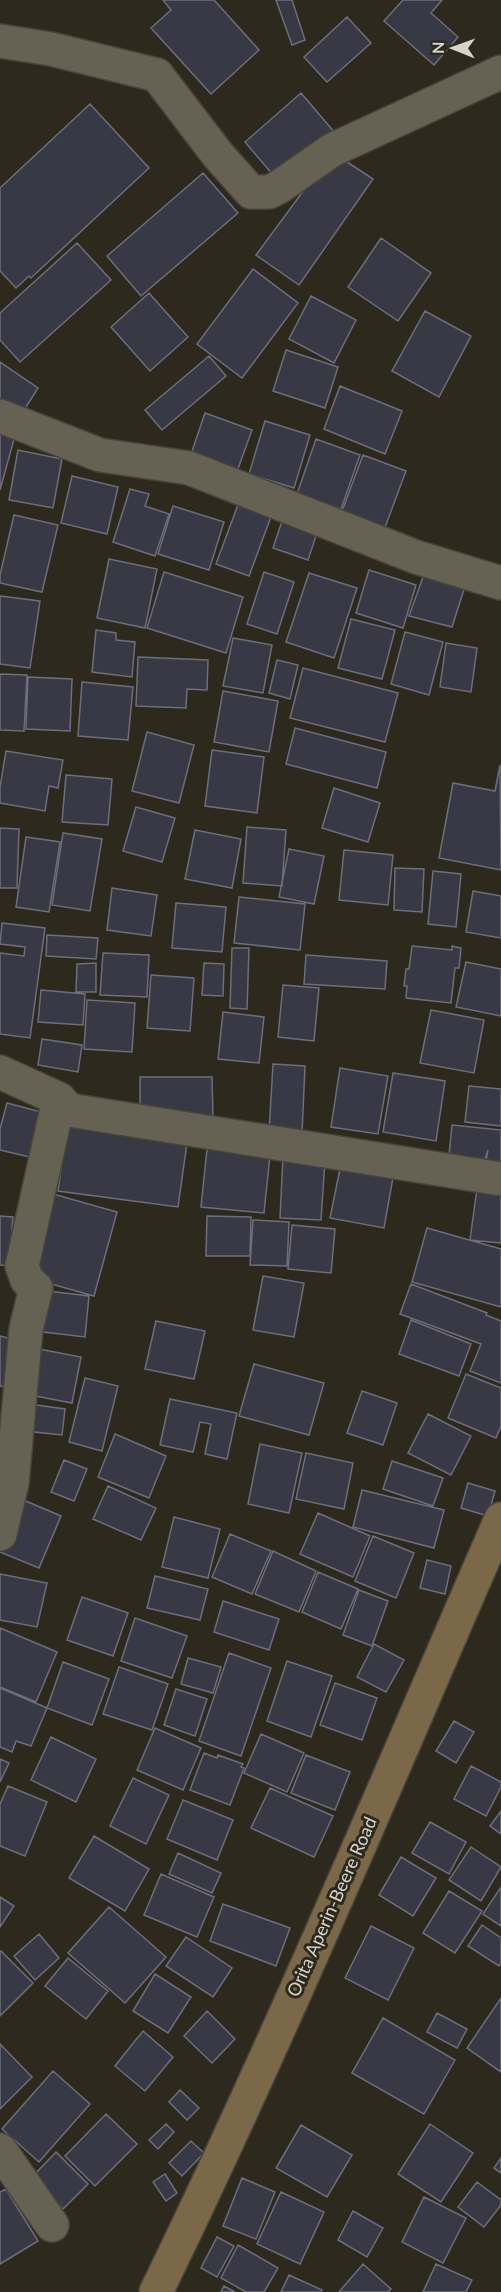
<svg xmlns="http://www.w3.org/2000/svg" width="501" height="2292" viewBox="0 0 501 2292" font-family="Lato,sans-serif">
<rect width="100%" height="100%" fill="#2d2a1d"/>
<!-- building -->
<path fill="#393946" stroke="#6e6d7c" stroke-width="1.5" d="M163,0H214L259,50L211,94L151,28L171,10Z
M276,0H292L305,40L292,45Z
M403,0H442L431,13L458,37L434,65L384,21Z
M347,17L371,43L327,82L304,57Z
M301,93L335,133L279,182L245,142Z
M90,104L149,168L31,278L29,276L16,288L0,271V188Z
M332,152L373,179L299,285L256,255Z
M203,173L238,213L141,296L107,256Z
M381,238L431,273L398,321L348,287Z
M77,243L111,280L20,362L0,340V313Z
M253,269L298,303L242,378L197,344Z
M149,293L188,337L150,371L111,327Z
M311,296L356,320L334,363L289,339Z
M425,311L471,336L439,397L392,371Z
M286,350L338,367L325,408L273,391Z
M209,356L226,376L162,430L145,410Z
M0,362L38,388L21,415L0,401Z
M340,386L402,411L385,454L324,429Z
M205,413L252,430L235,477L189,460Z
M265,421L310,435L294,488L249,474Z
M0,427L16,432L0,490Z
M316,439L360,455L341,509L297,494Z
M18,450L62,459L53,508L9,500Z
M363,455L406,471L384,530L341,514Z
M72,476L118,487L107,534L61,523Z
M130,489L149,494L145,506L169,514L155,556L113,542Z
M239,502L272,514L249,576L216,564Z
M173,506L224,522L209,570L158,554Z
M285,512L320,524L308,560L273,548Z
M14,515L58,525L42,592L0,583V575Z
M109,559L157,569L145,628L97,618Z
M427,566L467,580L452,627L409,616Z
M369,570L416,585L403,628L356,613Z
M164,572L243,597L226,653L147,628Z
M264,572L294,582L277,634L247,624Z
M309,573L357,588L334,658L286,642Z
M0,596L40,601L30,668L0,664Z
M351,619L395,630L382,679L338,668Z
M96,630L116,633V640L135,642L132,677L92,672Z
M405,632L443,642L429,695L391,684Z
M233,638L272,645L263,693L223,686Z
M446,643L477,648L471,692L440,687Z
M138,657L208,660L207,690L187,689L186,708L136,706Z
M277,660L298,665L290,699L269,693Z
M303,668L398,693L385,742L290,718Z
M0,674L27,675L24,731L0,730Z
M28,677L72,679L70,731L26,729Z
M82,682L133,687L128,740L78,736Z
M223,691L278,701L269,752L214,742Z
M295,728L386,752L377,788L286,764Z
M147,732L194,745L179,803L132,791Z
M212,750L264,757L257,813L205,806Z
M6,751L63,760L58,788L49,786L45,811L0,803V787Z
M500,765L501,870L439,858L453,783L495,791Z
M66,775L112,779L108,825L62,822Z
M334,788L380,803L368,842L322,828Z
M136,807L175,818L162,862L123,851Z
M247,827L286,830L282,886L243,883Z
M0,828L19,829L17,888H0Z
M195,830L241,839L232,888L185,879Z
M63,833L102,839L90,911L52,905Z
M26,837L60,842L49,912L16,907Z
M289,849L324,856L314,904L279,897Z
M344,850L393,855L388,905L339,900Z
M395,868L424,869L422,912L394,910Z
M433,871L461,874L456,927L428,924Z
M112,888L157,895L151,936L107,930Z
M473,891L501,896V938L466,932Z
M239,897L305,904L300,950L234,943Z
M176,903L226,907L222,952L172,948Z
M2,923L45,928L30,1038L0,1034V953L24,956L25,947L0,944Z
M47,935L98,938L96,959L46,956Z
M412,946L452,950V946L461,948L459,968H455L451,1003L406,998L407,986H404L406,969H409Z
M232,948H249L247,1009L230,1008Z
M103,953L149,955L147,997L100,995Z
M306,955L387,961L385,989L304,984Z
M466,962L501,969V1016L456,1007Z
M96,963V992H76L77,964Z
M204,963L224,964L223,996L202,995Z
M151,975L194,978L190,1031L147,1028Z
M283,985L319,988L314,1041L278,1037Z
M41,990L85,994L83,1025L38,1022Z
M87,1000L135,1003L132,1052L84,1049Z
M431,1010L484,1020L474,1073L420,1063Z
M223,1012L264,1017L259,1063L218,1059Z
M42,1039L82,1045L78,1072L38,1065Z
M273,1064L305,1066L302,1134L269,1132Z
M340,1068L388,1076L378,1134L331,1127Z
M393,1073L445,1081L436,1141L383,1132Z
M140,1077H212L213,1117L140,1118Z
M469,1086L501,1089V1126L465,1122Z
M7,1103L49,1114L38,1159L0,1150V1129Z
M452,1125L501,1130V1162L486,1161L488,1150L485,1159L449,1155Z
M67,1127L187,1143L178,1207L58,1191Z
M207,1149L270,1155L264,1213L201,1207Z
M283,1157L325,1160L321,1220L280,1218Z
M341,1164L394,1172L384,1228L330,1218Z
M478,1181L501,1183V1243L470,1240Z
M53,1194L117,1212L94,1296L30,1278Z
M0,1216L13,1217L9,1266L0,1265Z
M207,1216L251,1217L250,1256H206Z
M253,1220L289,1222L287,1266L250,1265Z
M292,1225L335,1229L331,1273L288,1269Z
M427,1228L501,1249V1307L412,1282Z
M263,1276L304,1283L294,1337L253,1330Z
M411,1284L487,1313L486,1315L501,1321V1383L470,1371L481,1344L400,1314Z
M39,1290L89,1296L85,1337L35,1331Z
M411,1320L471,1344L459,1376L399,1354Z
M156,1321L205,1331L194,1379L145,1369Z
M0,1336L24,1342L12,1389L0,1386Z
M39,1349L81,1357L72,1403L30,1395Z
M254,1364L324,1383L309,1435L239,1416Z
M466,1374L501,1388V1426L496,1438L448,1418Z
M85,1378L118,1386L102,1451L69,1442Z
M362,1391L397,1403L383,1445L347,1433Z
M170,1399L237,1413L227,1459L205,1454L211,1424L200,1422L193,1452L160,1445Z
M29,1404L65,1409L62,1435L25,1431Z
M428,1414L471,1436L451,1475L408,1453Z
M115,1434L166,1456L149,1498L98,1477Z
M260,1444L302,1453L289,1513L248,1504Z
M306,1453L353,1463L344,1509L296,1499Z
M64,1460L87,1469L74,1501L51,1492Z
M392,1461L443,1478L433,1506L383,1489Z
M468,1483L495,1491L488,1516L461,1508Z
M108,1486L156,1508L141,1540L93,1519Z
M362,1490L444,1510L434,1548L353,1527Z
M21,1499L61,1516L39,1568L0,1552Z
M318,1513L370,1536L353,1577L300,1554Z
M174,1517L220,1529L208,1578L162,1567Z
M230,1534L271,1551L252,1594L212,1577Z
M373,1536L414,1553L396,1598L355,1581Z
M273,1551L316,1571L299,1612L255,1594Z
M427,1560L451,1566L445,1594L420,1588Z
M318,1572L358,1589L341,1629L302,1612Z
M0,1574L47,1583L37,1627L0,1620Z
M155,1576L208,1589L200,1620L147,1608Z
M359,1590L388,1601L372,1646L343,1635Z
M82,1597L128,1613L113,1656L67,1640Z
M223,1601L279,1619L269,1650L214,1632Z
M135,1618L187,1636L172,1678L121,1661Z
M0,1628L57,1652L36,1702L0,1687Z
M374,1644L404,1660L386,1692L357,1677Z
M229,1653L271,1668L241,1756L199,1741Z
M188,1658L221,1667L213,1693L181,1684Z
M287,1661L332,1676L311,1737L267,1721Z
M63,1662L109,1679L92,1725L47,1708Z
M119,1667L168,1684L152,1730L103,1714Z
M335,1683L377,1698L362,1740L320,1725Z
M0,1688L47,1708L31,1746L16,1741L12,1752L0,1747Z
M176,1689L207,1699L195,1736L164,1725Z
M454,1721L474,1732L456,1763L436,1751Z
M155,1728L201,1748L183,1790L137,1770Z
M261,1734L304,1753L287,1792L244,1773Z
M51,1737L96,1759L76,1802L31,1780Z
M204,1753L217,1758L218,1755L243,1764L241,1767L244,1768L230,1805L190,1790Z
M306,1755L350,1772L335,1810L291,1793Z
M0,1759L9,1763L0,1782Z
M471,1766L501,1782V1787L486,1816L454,1799Z
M133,1778L169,1795L146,1844L110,1826Z
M8,1786L47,1802L25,1856L0,1846V1804Z
M270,1788L333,1816L314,1857L251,1828Z
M183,1800L233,1820L217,1860L167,1839Z
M501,1811V1834L490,1826Z
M430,1822L466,1842L449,1874L412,1853Z
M94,1836L149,1869L125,1911L69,1878Z
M471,1847L501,1867L481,1901L449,1880Z
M178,1853L221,1873L212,1893L169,1874Z
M401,1857L436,1878L413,1916L379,1895Z
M161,1874L214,1897L197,1937L144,1915Z
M501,1887V1926L483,1914Z
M449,1891L482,1911L455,1953L423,1933Z
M0,1897L14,1906L0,1927Z
M223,1904L290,1928L276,1966L210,1941Z
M109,1907L166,1957L125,2003L68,1953Z
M482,1925L501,1938V1963L499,1966L468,1946Z
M371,1926L414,1948L388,2000L345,1978Z
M39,1934L59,1958L35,1980L14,1956Z
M186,1937L232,1968L213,1997L166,1966Z
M1,1951L33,1983L0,2016V1952Z
M68,1958L108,1991L86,2019L45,1986Z
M155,1974L191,1997L168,2033L133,2011Z
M501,1998V2072L467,2048Z
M207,2011L235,2039L212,2063L184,2036Z
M437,2013L467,2029L457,2048L427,2032Z
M383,2018L455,2060L424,2114L352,2073Z
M143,2031L173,2057L145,2091L115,2066Z
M0,2044L32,2077L0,2109Z
M53,2071L90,2104L39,2162L2,2129Z
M180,2090L199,2108L187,2120L169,2102Z
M106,2114L137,2144L95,2186L65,2156Z
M166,2124L174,2132L158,2149L149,2140Z
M430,2124L473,2153L441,2202L398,2174Z
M301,2125L352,2155L327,2197L276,2168Z
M191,2141L204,2153L182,2176L169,2163Z
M56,2152L88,2184L63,2209L32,2177Z
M501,2158V2173L494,2168Z
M165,2174L177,2193L166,2201L153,2182Z
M242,2178L275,2192L256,2239L223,2226Z
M477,2182L501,2200V2205L484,2227L458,2207Z
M6,2189L38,2241L0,2264V2192Z
M281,2192L324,2212L300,2264L257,2244Z
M424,2197L466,2218L443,2263L402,2242Z
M353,2211L383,2228L367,2257L338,2240Z
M217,2237L234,2246L217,2277L201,2268Z
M238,2245L278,2268L264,2292H246L221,2278Z
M363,2264L391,2289L388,2292H339Z
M436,2264L472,2280L466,2292H423Z
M289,2275L322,2290L321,2292H281Z
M224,2286L235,2292H221Z"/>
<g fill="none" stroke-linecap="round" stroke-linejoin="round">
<!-- minor casing -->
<g stroke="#48443a" stroke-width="36">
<path id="minor" d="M0,41L51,49L157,75L218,155L251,192H269L279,187L332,150L501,72
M0,416L100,455L189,468L416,557L501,583
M0,1072L59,1099L69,1110L501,1179
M0,1534L12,1483L26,1329L36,1288L27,1280L22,1266L59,1099
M0,2150L52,2225"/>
</g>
<!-- secondary casing -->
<g stroke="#48443a" stroke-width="36">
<path id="secondary" d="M156,2292C280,2038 388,1778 501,1519"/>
</g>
<!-- minor -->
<use href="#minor" stroke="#656153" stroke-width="33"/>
<!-- secondary -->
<use href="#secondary" stroke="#7a6848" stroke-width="33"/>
</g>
<g text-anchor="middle" stroke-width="6" stroke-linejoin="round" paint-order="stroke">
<!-- street labels -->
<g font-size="18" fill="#d6d4cc" stroke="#2d2a1d">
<text transform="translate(332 1907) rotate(-66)" y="6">Orita Aperin-Beere Road</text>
</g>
</g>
<!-- north arrow -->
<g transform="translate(453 48) rotate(271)" stroke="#2d2a1d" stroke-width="4.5" paint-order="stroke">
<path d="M0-4.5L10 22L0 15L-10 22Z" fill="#d6d4cc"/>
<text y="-9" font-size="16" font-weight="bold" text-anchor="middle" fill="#d6d4cc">N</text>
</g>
</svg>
